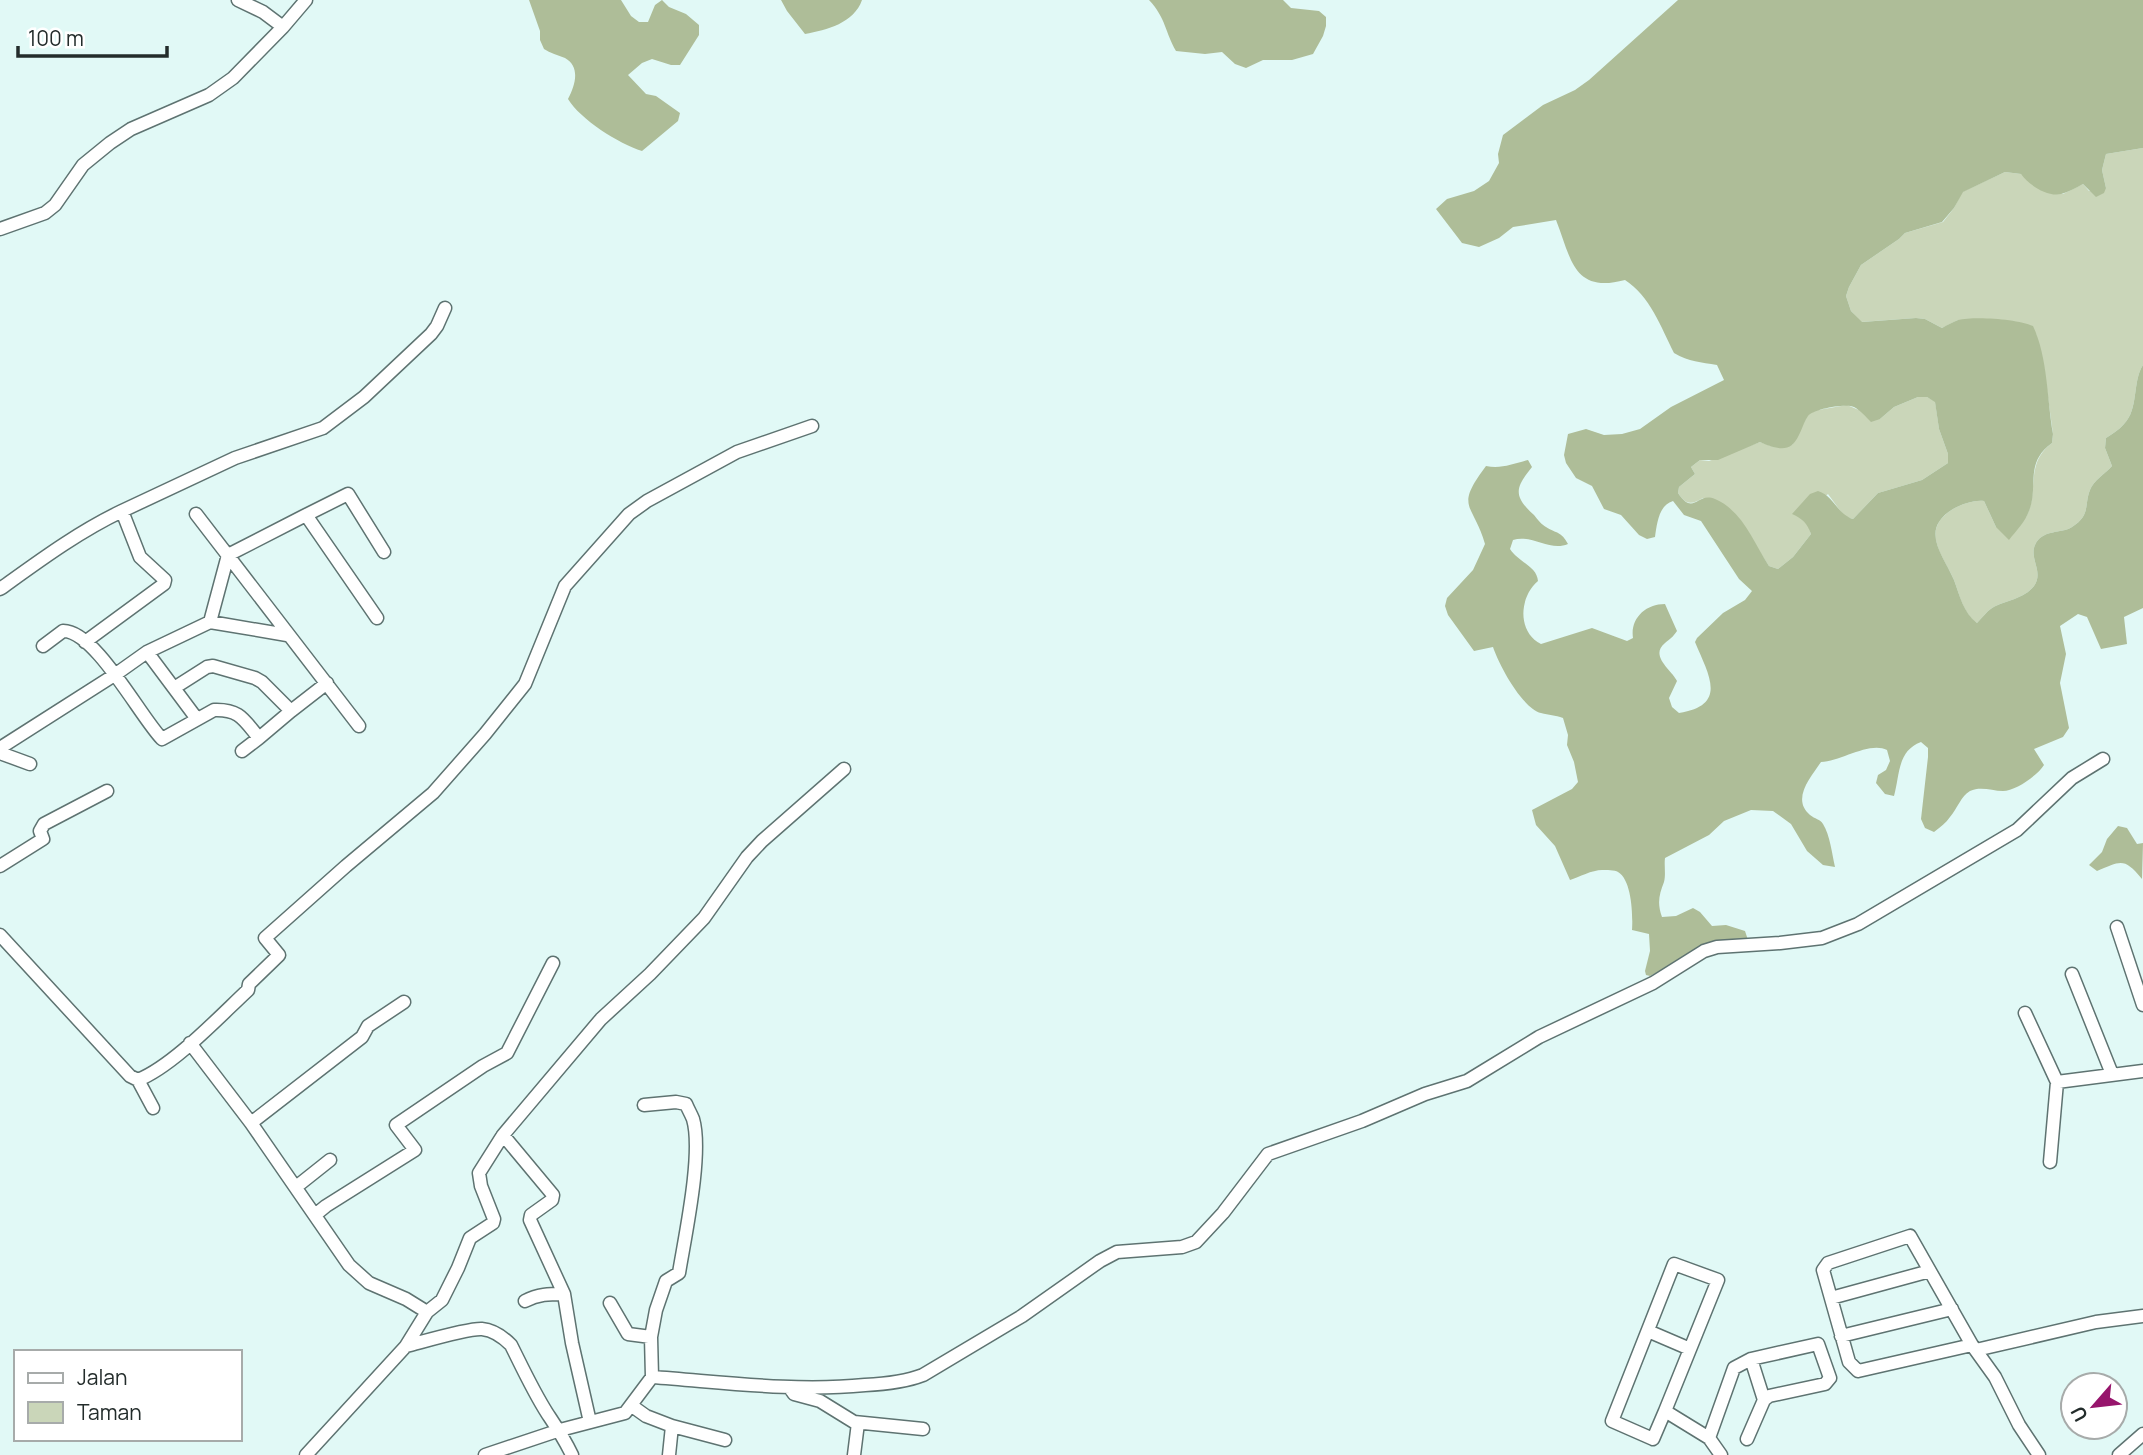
<svg xmlns="http://www.w3.org/2000/svg" width="2143" height="1455" viewBox="0 0 2143 1455" font-family="Manrope,sans-serif">
<rect width="100%" height="100%" fill="#e1f9f6"/>
<!-- green -->
<path fill="#cad6b9" d="M2143,148V365C2132,382 2139,409 2124,424C2119,430 2112,434 2106,438L2105,448L2112,466C2106,473 2093,481 2090,490C2084,505 2091,515 2072,527C2061,534 2042,529 2035,545C2029,559 2044,572 2034,586C2024,599 2006,600 1992,608C1986,612 1982,618 1977,623C1963,613 1960,596 1954,580C1943,555 1919,530 1953,509C1963,504 1973,500 1984,501L1996,527L2026,517C2040,491 2024,464 2052,443L2053,434L2044,368L2036,334L1958,320L1942,328L1925,319L1916,318L1861,322L1851,311L1846,296L1849,287L1861,265L1899,239L1905,233L1943,222L1954,208L1962,192L2005,172L2021,174L2063,194L2083,184L2089,191L2106,188L2102,170L2106,154Z
M1918,397H1927L1935,401L1939,429L1948,454V463L1922,480L1878,493L1853,519L1844,516L1828,494L1801,518L1808,525L1811,534L1793,557L1778,569L1769,566L1759,551L1703,498C1691,505 1686,505 1678,493L1679,487L1695,474L1691,467L1700,460L1709,461L1760,442L1774,447L1792,445L1809,413L1818,410L1847,405L1880,419L1894,407Z"/>
<!-- forest -->
<path fill="#aebd98" fill-rule="evenodd" d="M529,0H621L631,16L639,22H648L655,5L662,0L669,7L686,14L699,25V35L680,65H671L652,59L642,63L628,75L646,94L656,96L680,113L678,121L642,151C619,144 580,119 568,99C575,86 581,67 565,58C558,55 550,53 544,49L540,40V31Z
M781,0H862C854,23 827,30 805,34L787,11Z
M1149,0H1283L1291,8L1319,11L1326,17V26L1323,36L1313,54L1292,60H1263L1246,68L1235,64L1222,52L1205,54L1176,51C1165,32 1166,18 1149,0Z
M1678,0H2143V148L2106,154L2102,170L2106,188L2104,193L2096,197L2083,184C2076,188 2068,192 2061,194C2047,197 2029,185 2021,174L2005,172L1963,192L1954,208L1942,222L1905,233L1899,239L1861,265L1849,287L1846,296L1851,311L1862,322L1916,318L1925,319L1942,328C1947,325 1953,322 1958,320C1975,316 2017,319 2033,326C2048,358 2047,399 2053,434L2052,443C2024,463 2039,486 2029,511C2025,522 2016,531 2009,540L1996,527L1984,501C1973,500 1963,504 1953,509C1919,530 1943,554 1954,580C1960,596 1963,612 1977,623C1982,618 1986,612 1992,608C2006,600 2024,599 2034,586C2044,572 2029,559 2035,545C2042,529 2061,534 2072,527C2091,515 2084,505 2090,490C2093,481 2106,473 2112,466L2105,448L2106,438C2112,434 2119,430 2124,424C2139,409 2132,382 2143,365V608L2124,617L2127,644L2101,649L2087,617L2078,614L2060,626L2066,654L2060,683L2069,728L2063,737L2034,749L2044,765C2037,776 2015,791 2003,791C1992,791 1981,786 1970,791C1961,796 1957,809 1950,817C1946,823 1940,827 1934,832L1925,828L1921,819L1928,757V748L1921,742C1897,751 1900,775 1894,796L1885,794L1876,783L1878,775L1886,770L1890,761L1887,750C1870,741 1841,761 1821,762C1811,777 1791,799 1810,815C1815,819 1820,819 1823,824C1830,835 1832,854 1835,867L1823,865L1807,851L1791,824L1773,811L1751,810L1724,821L1709,835L1665,858C1664,865 1666,875 1664,882C1659,895 1657,903 1662,917L1676,916L1693,908L1700,912L1712,926L1726,925L1745,931L1748,940L1710,944L1650,976L1646,975L1645,971L1650,951L1649,934L1632,930C1633,916 1632,880 1618,872C1615,870 1606,870 1602,870C1592,870 1579,877 1570,880L1555,846L1536,825L1532,810L1572,789L1578,782L1574,762L1567,745L1568,735L1563,718C1555,715 1549,715 1541,713C1522,708 1499,665 1493,647L1474,651L1448,615L1445,606L1447,598L1473,570L1485,544C1473,502 1454,509 1486,466C1501,469 1513,464 1528,460L1532,467C1515,488 1513,496 1534,515C1537,519 1542,525 1546,527C1557,534 1561,531 1568,544C1550,552 1532,534 1513,540L1510,549C1518,562 1537,566 1538,581C1519,597 1517,632 1541,644L1592,628L1627,641L1633,638C1630,619 1645,604 1665,604L1677,631C1673,637 1670,639 1665,643C1649,656 1672,670 1677,681L1669,698L1672,707L1679,713C1729,705 1708,674 1695,642L1697,638L1723,613L1745,600L1752,591L1739,579L1701,521L1684,515L1673,501C1659,505 1657,523 1655,537L1647,539L1639,535L1621,515L1604,509L1592,486L1576,478L1566,463L1564,455L1568,434L1586,429L1604,435L1622,434L1640,429L1671,407L1724,380L1717,365C1701,362 1689,362 1674,353C1661,327 1650,296 1625,280C1573,294 1571,258 1556,220L1513,227L1499,238L1479,247L1462,243L1436,209L1447,199L1474,191L1489,181L1499,163L1498,154L1503,135L1543,105L1575,90L1589,80ZM1918,397H1927L1935,402L1939,429L1948,454V463L1922,480L1878,493L1853,519C1837,514 1834,496 1818,491L1810,494L1792,514C1803,519 1807,523 1811,534L1793,557L1778,569L1769,566C1753,542 1743,511 1715,499C1697,491 1694,517 1678,493L1679,487L1695,474L1691,467L1700,460H1718L1760,442C1769,446 1783,452 1792,445C1800,438 1802,425 1808,416C1813,409 1846,403 1854,407C1860,410 1866,417 1871,422L1880,419L1894,407Z
M2118,826L2127,828L2137,844L2143,843L2142,879C2124,857 2121,861 2097,871L2089,865L2102,852L2107,839Z"/>
<g fill="none" stroke-linecap="round" stroke-linejoin="round">
<!-- minor casing -->
<g stroke="#5e7371" stroke-width="15">
<path id="minor" d="M238,0L263,12L283,27
M0,229L45,213L55,205L83,165L110,143L131,129L209,95L233,78L283,27L306,0
M196,514L359,726
M306,515L348,494L384,552
M0,589C39,561 78,532 122,511
M210,622L228,555L306,515L377,618
M85,642L164,584L165,580L140,557L122,511L235,458L323,428L364,397L431,334L437,326L445,308
M43,646L63,631C95,630 141,718 162,739L214,710C240,709 244,720 259,738L291,711
M147,652L197,719
M174,688L207,667L213,666L255,678L262,682L291,711L327,683
M0,748L116,674L147,652L210,622L287,635
M242,751L259,738
M0,753L30,764
M0,866L43,839L40,831L44,824L107,791
M2117,927L2143,1005
M0,935L130,1076L138,1080C173,1066 219,1017 248,990L249,984L279,955L265,938L346,866L433,793L485,734L525,684L565,586L629,514L647,501L737,452L812,426
M2072,974L2112,1074
M2025,1013L2057,1082L2143,1071
M190,1043L251,1123L349,1265L369,1283L406,1299L427,1312
M138,1080L153,1108
M644,1105L676,1102L686,1104C688,1109 691,1114 693,1119C703,1153 685,1236 679,1273L666,1281L656,1310L651,1337
M251,1123L362,1037L368,1026L404,1002
M503,1135L553,1195L552,1200L531,1215L530,1220L564,1294L572,1343L590,1422
M2050,1162L2057,1082
M296,1187L330,1160
M315,1215L326,1206L415,1150L396,1125L483,1066L507,1053L553,963
M1831,1298L1930,1271
M525,1301C538,1294 549,1294 564,1294
M610,1303L628,1334L651,1337L652,1377
M1648,1331L1690,1349
M1841,1336L1952,1309
M1972,1345L1858,1371L1849,1362L1823,1270L1828,1263L1910,1236L1972,1345L1995,1377L2019,1425L2039,1455
M406,1346C422,1342 468,1328 482,1329C493,1330 503,1337 511,1345C522,1367 533,1391 547,1413C557,1428 564,1438 572,1455
M1976,1350L2096,1322L2143,1316
M1751,1359L1764,1400
M789,1387L794,1394L820,1401L854,1422L923,1429
M632,1406L646,1416L672,1426L669,1455
M1665,1411L1653,1439L1612,1421L1674,1264L1718,1280L1665,1411L1709,1438
M672,1426L725,1440
M306,1455L406,1346L427,1312L442,1300L458,1268L470,1238L493,1223L494,1219L481,1186L479,1173L503,1135L601,1019L650,974L704,918L747,857L762,841L844,769
M485,1455L560,1430L625,1413L652,1377C723,1382 794,1392 865,1385C885,1384 905,1382 923,1375L1022,1316L1100,1261L1117,1252L1182,1247L1196,1242L1223,1213L1268,1154L1362,1121L1425,1094L1467,1081L1539,1037L1653,983L1704,951L1717,947L1780,943L1822,938L1858,924L2017,830L2072,778L2103,759
M854,1455L858,1423
M1721,1455L1709,1438L1734,1368L1751,1359L1818,1344L1830,1378L1825,1384L1769,1396L1764,1400L1747,1439
M2119,1455L2143,1434"/>
</g>
<!-- minor -->
<use href="#minor" stroke="#fff" stroke-width="12"/>
</g>
<!-- legend -->
<rect x="14" y="1350" width="228" height="91" fill="#ffffff" stroke="#a7abaa" stroke-width="2"/>
<rect x="28" y="1373" width="35" height="10" fill="#ffffff" stroke="#a7abaa" stroke-width="2"/>
<text x="77" y="1385" font-size="21" fill="#232c2b">Jalan</text>
<rect x="28" y="1402" width="35" height="21" fill="#cad6b9" stroke="#a7abaa" stroke-width="2"/>
<text x="77" y="1420" font-size="21" fill="#232c2b">Taman</text>
<!-- north arrow -->
<g transform="translate(2094 1406) rotate(242)"><circle r="33" fill="#ffffff" stroke="#a7abaa" stroke-width="2"/>
<path d="M0-5L12 26L0 18L-12 26Z" fill="#97156c"/>
<text y="-10" font-size="19" font-weight="bold" text-anchor="middle" fill="#232c2b">U</text>
</g>
<!-- scale -->
<path d="M18 46v10h149v-10" fill="none" stroke="#232c2b" stroke-width="3.5"/>
<text x="28" y="46" font-size="21" fill="#232c2b" stroke="#ffffff" stroke-width="5" paint-order="stroke">100 m</text>
</svg>
